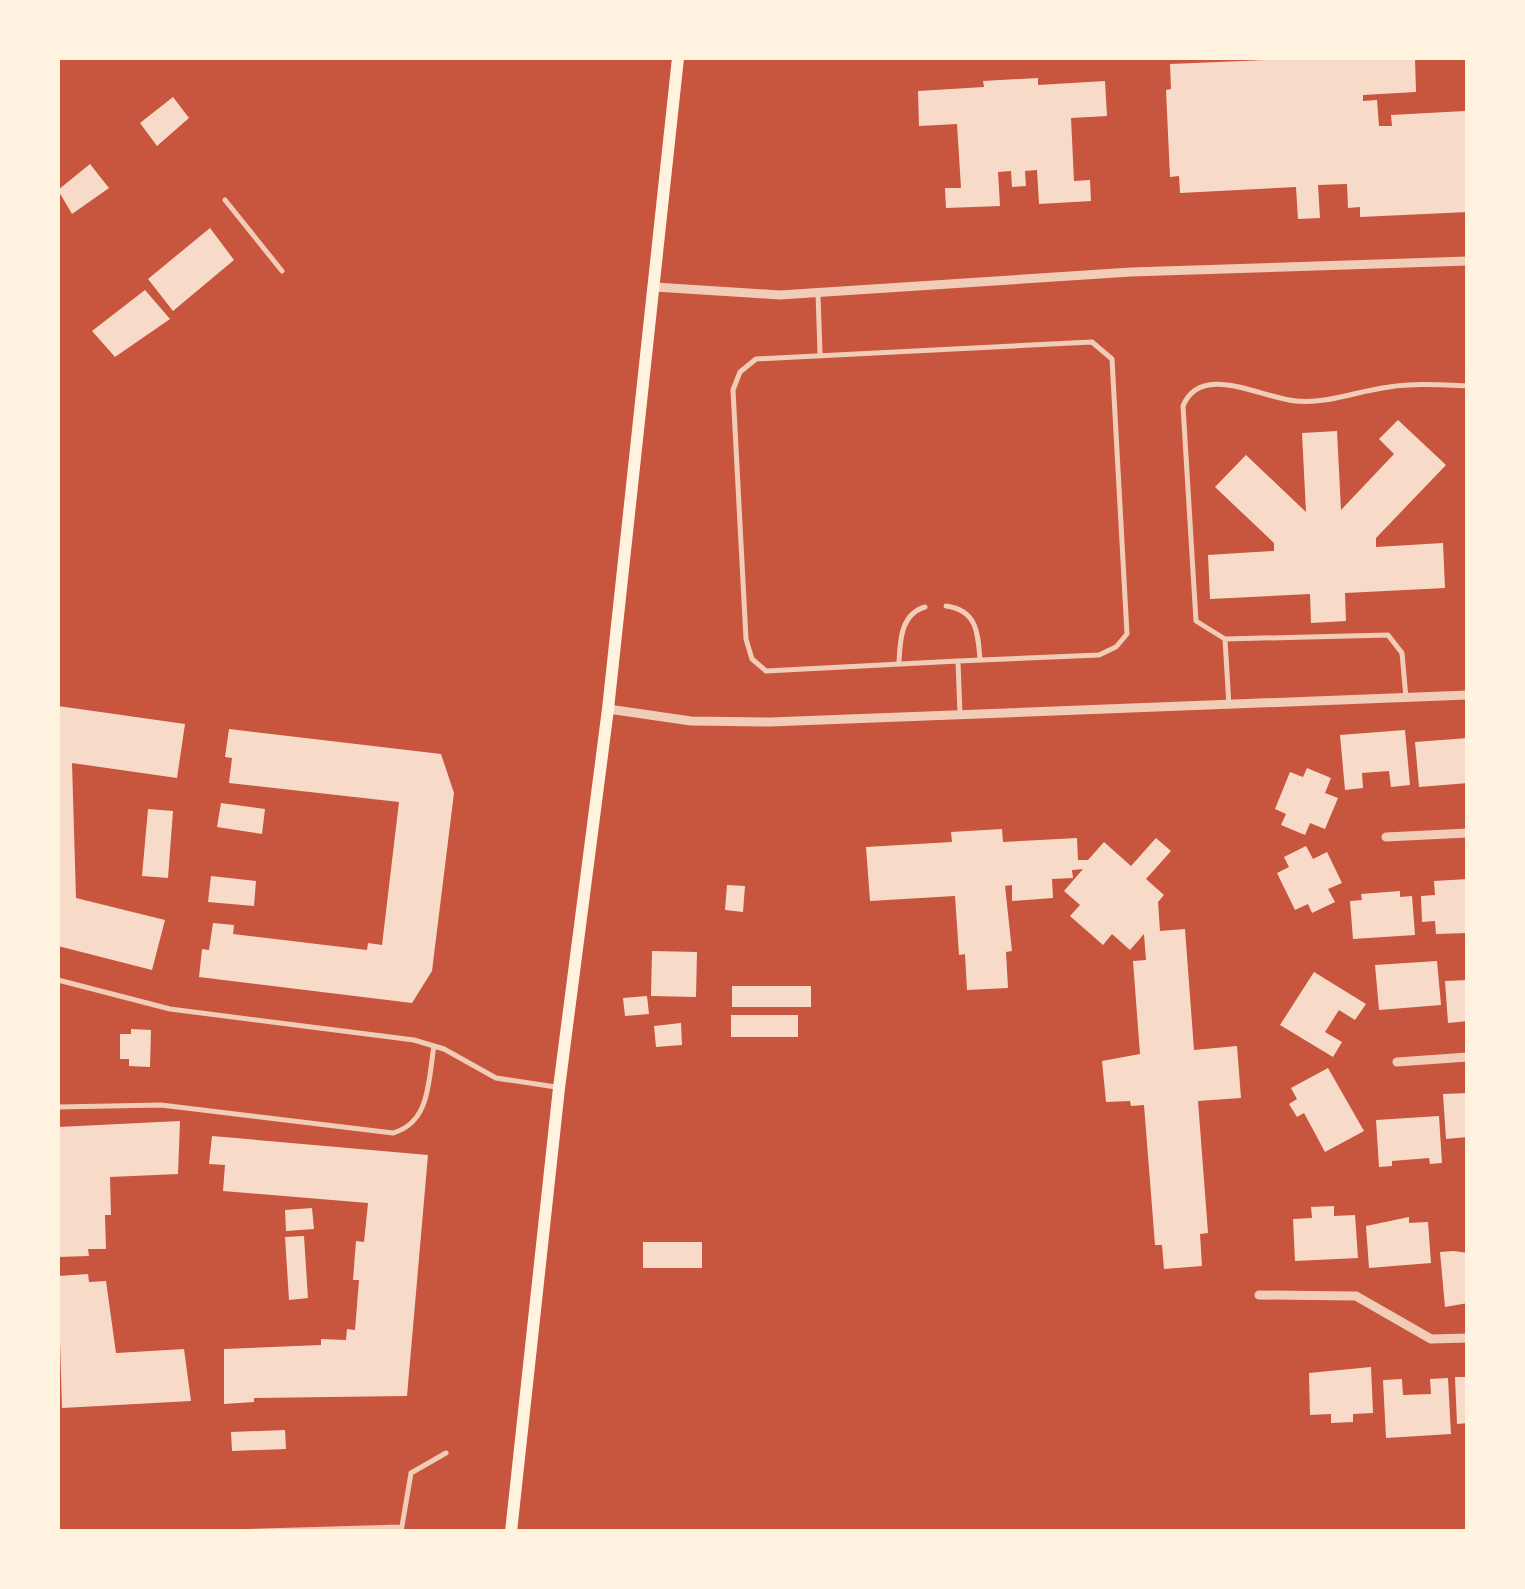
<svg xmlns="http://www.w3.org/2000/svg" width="1525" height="1589" viewBox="0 0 1525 1589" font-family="'Roboto Serif',serif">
<rect width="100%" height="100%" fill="#c8553d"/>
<!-- building -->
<path fill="#f7dbc8" d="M1311,58H1415L1416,92L1363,95V101L1377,100L1379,126H1392L1391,115L1465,111L1468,212L1360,217V207L1348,208L1347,184L1318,185L1320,218L1298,219L1296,187L1180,193L1179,176L1170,177L1166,90L1171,89L1170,64Z
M1038,78V85L1105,81L1107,116L1071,118L1074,181L1090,180L1091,201L1039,204L1037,170L1025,171L1026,186L1012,187L1011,171L998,172L1000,206L946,208L945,188H961L957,124L919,126L918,91L984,87L983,81Z
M173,97L189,118L157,146L140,123Z
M90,164L109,188L72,214L58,190Z
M210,228L234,260L173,311L148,279Z
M145,290L170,319L115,357L92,331Z
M1398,420L1446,465L1376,538V547L1443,543L1445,588L1345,593L1346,621L1311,623L1310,594L1210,599L1208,555L1274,551V543L1215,487L1246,455L1306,512L1302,433L1337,431L1341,510L1394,454L1379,439Z
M58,706L185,724L177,778L72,763L76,898L165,920L152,970L58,946Z
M229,729L441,754L454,793L432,971L412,1003L199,977L202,949L209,950L213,923L234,925L233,934L367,950L368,943L382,945L399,802L229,783L232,758L225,757Z
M1405,730L1410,785L1391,787L1389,771L1362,773L1363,788L1345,790L1340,735Z
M1468,738V783L1419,787L1415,742Z
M1307,768L1331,778L1325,793L1338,798L1325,829L1310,823L1305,835L1281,825L1286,814L1275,809L1290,772L1303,777Z
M221,803L265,809L262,834L217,827Z
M148,809L173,811L168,878L142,876Z
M1002,829L1003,842L1077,838L1078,860H1088L1104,842L1131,866L1156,838L1171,851L1146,879L1164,895L1158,902L1160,931L1185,929L1194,1050L1237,1046L1241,1098L1198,1101L1208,1233L1200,1234L1202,1266L1164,1269L1162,1245H1155L1144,1105L1131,1106L1130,1101L1106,1102L1102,1061L1140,1054L1133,961L1146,960L1144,934L1130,950L1112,934L1103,945L1070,916L1080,905L1064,891L1083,869L1072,870L1073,878L1052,879L1053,898L1012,901V885L1005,886L1012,951L1006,952L1008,988L967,990L965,954L959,955L955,896L870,901L866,847L952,842L951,832Z
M1306,846L1313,859L1327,852L1342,883L1328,889L1335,902L1312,913L1308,904L1295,910L1277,873L1289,867L1284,857Z
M211,876L256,881L254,906L208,902Z
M1468,879V933L1436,934L1435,921L1422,922L1421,896L1435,895L1434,881Z
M727,885L745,886L743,912L725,910Z
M1400,891V897L1412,896L1415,935L1353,939L1350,901L1362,900L1361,894Z
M652,951L697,952L696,997L651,996Z
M1437,961L1441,1005L1379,1010L1375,965Z
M1314,972L1366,1004L1355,1020L1339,1010L1325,1032L1342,1042L1333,1057L1280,1025Z
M1468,980V1021L1448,1023L1445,981Z
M732,986H811V1007H732Z
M647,996L649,1014L625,1016L623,998Z
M731,1015H798V1037H731Z
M681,1023L682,1045L656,1047L654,1026Z
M131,1029L151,1030L150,1067L129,1066V1059H120V1034H131Z
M1328,1068L1364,1131L1325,1152L1304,1113L1297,1117L1289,1104L1297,1099L1291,1088Z
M1468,1093V1137L1446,1139L1443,1094Z
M1439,1116L1442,1163L1430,1164L1429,1158L1392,1161V1166L1379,1167L1376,1120Z
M180,1121L178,1174L110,1177L111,1215H105L106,1249H88L89,1256L58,1257V1127Z
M212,1136L428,1155L407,1396L254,1398V1402L224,1404V1349L321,1345V1339L346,1340L347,1329L355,1330L359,1280H353L356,1241L364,1242L368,1203L223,1191L225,1165L209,1164Z
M1334,1206V1216L1355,1215L1358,1258L1295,1261L1293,1219L1312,1218L1311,1207Z
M312,1208L314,1229L286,1231L285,1210Z
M1409,1217V1223L1428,1222L1431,1263L1369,1268L1366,1226Z
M304,1236L308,1298L289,1300L285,1237Z
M643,1242H702V1268H643Z
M1454,1251L1468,1253V1303L1445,1307L1440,1252Z
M88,1274L89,1282L106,1281L116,1353L184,1349L191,1401L62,1408L58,1276Z
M1371,1367L1373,1413L1353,1414V1422L1331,1423V1414L1310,1415L1309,1373Z
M1455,1377H1468V1423L1457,1424Z
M1448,1378L1451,1434L1386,1438L1383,1380L1402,1379L1403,1395L1431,1394L1430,1379Z
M285,1430L286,1449L232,1451L231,1432Z"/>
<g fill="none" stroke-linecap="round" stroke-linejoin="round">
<!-- service -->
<path stroke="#f1ccb7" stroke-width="5" d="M225,200L282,271
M818,294L820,353
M946,606C977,610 978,633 980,660
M1225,639L1229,706
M958,661L766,671L752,659L746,639L733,390L740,372L756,359L1092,342L1112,359L1127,634L1116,647L1099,655L958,661L960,715
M899,662C900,640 901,614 925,607
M1406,698L1402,653L1388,635L1225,639L1196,621L1183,406C1201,362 1261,398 1296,401C1329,404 1357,391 1389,387C1415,383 1442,385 1468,386
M58,980L170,1009L414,1040L444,1049L496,1078L556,1087
M58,1107L161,1105L393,1133C431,1122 428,1080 434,1046
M226,1532L401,1527
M401,1532L411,1473L446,1453"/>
<!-- minor -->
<path stroke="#f1ccb7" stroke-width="9" d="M655,287L780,295L1131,272L1468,261
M608,709L691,721L770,722L1468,695
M1386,837L1468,833
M1397,1062L1468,1057
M1259,1295L1356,1296L1431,1339L1468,1338"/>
<!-- secondary -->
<path stroke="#fff3e0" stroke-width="12" d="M511,1532L559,1088L608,709L678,58"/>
</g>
<!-- border -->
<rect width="1525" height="1589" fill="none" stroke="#fff3e0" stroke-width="120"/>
</svg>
